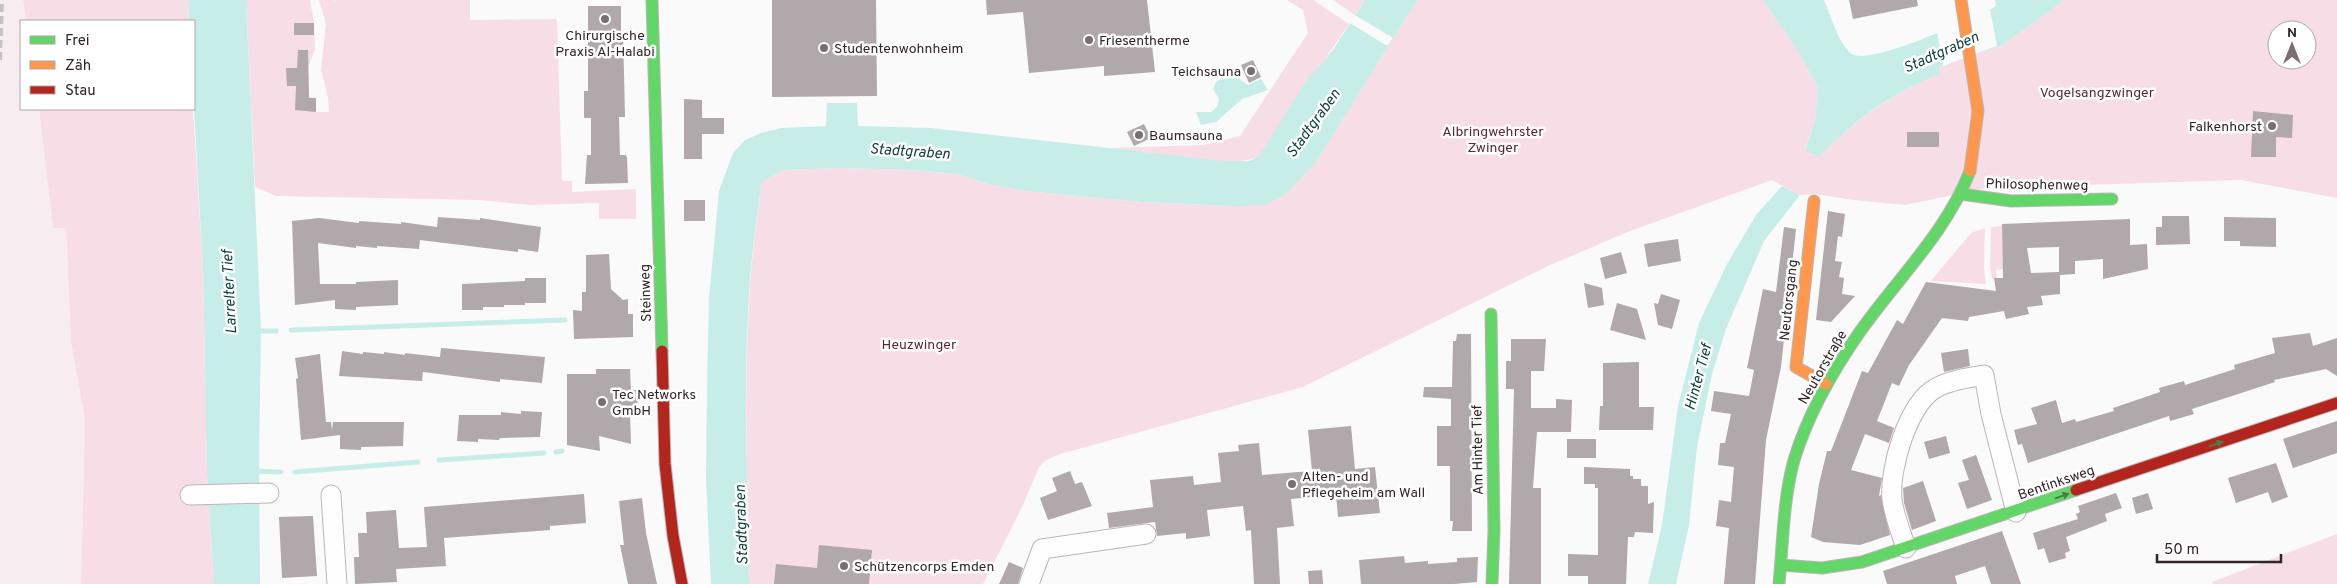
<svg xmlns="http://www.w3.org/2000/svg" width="2337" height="584" viewBox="0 0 2337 584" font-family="Overpass,sans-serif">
<rect width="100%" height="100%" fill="#fafafa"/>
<!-- built -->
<path fill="#f7ecef" d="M0,0H23L26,21H21V109H39L53,228L66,227L71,342L85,419L81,584H0Z"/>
<!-- green -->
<path fill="#f7dde5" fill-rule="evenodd" d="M23,0H188L189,21H26Z
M246,0H310L314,23L315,49L308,68L309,97L316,98V112H329L328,97L321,70L326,24L319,0H334L335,3V0H470V20L557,19L562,181H572V192L636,189V219H599V203L530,205L480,200L276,196L255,187Z
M1287,0H1313L1349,24L1259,156C1241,170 1137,152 1110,148L1203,145L1240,136L1308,33L1303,10Z
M1333,0H1365L1355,15Z
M1417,0H1763L1798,51L1818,88L1815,121L1805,149L1819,156C1855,121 1892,93 1939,74V68L1943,66L2001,46L2065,0H2337V198L2241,180L2084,185L2030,179L1905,205L1853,200L1815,194L1800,195L1772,180L1630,231L1548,266L1303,387L1060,454L1046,460L1039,467L1022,507L983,584H749C747,450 740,315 762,182L783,170L840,168L914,170L957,174L988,184L1025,191L1142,202L1232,206L1317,161ZM2277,30H2307V60H2277Z
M39,109H193L203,270L207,474L214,584H81L85,419L71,342L66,228H53Z
M2002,226L2003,269L1996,270L1997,278L1992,279L1990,267L1991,227Z
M1985,228L1984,268L1986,284L1931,281L1971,233Z
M2337,534V584H2213L2212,582Z"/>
<!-- water -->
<path fill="#c7ede8" d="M188,0H246L261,330L259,459L260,584H214L207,474L203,270L194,109V21H189Z
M1365,0H1417L1317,161L1285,195L1265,205L1232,206L1142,202L1025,191L988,184L957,174L914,170L840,168L783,170L762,182C739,315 747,450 749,584H711L706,480L707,383L709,299L719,191L733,153L745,140L761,133L781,128L826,126L827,103H857L858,126L931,128L1223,161H1250L1259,156L1306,81L1333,50Z
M1763,0H1824C1830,14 1840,47 1852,54C1871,66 1967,20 1990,10L1996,6L1995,0H2065L2001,46L1943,66L1939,68L1940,74C1890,94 1856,119 1819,157L1805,150L1815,121L1818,88L1798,51Z
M1230,73L1237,74L1239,79L1248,85L1261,79L1268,90L1242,99L1216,122L1201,125L1196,112H1211L1217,107L1219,99L1213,89L1216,82Z
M1782,186L1800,195L1764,241L1726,329L1712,374L1697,447L1689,525L1676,584H1648L1662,525L1678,406L1699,323L1727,264L1756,215Z"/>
<!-- pier -->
<path fill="#fafafa" d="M1990,10L1997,46L1943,66L1937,32Z
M1355,15L1393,38L1387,46L1350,23Z"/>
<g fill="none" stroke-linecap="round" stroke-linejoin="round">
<!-- stream -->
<path stroke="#c7ede8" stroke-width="5" d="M291,330L565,320
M254,331H276
M556,452L562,451
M439,460L544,453
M254,471L281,472
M295,472L418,462"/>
</g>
<!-- building -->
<path fill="#b0a8ab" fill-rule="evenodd" d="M772,0H876L877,96L772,97Z
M986,0H1147L1155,72L1104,76V66L1029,73L1023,12L987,15Z
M1849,0H1917L1918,6L1853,19Z
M588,6H621V31H623L625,117H619L620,155H626L627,158L628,183L585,184L587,155H591V118H584V91H588Z
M294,23H314V35H294Z
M298,50H308L309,98H316V112L295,110L296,86H287L286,68H297Z
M1253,60L1261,77L1249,83L1241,65Z
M684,99L702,100V118H724V134H702V159H684Z
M2253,111L2293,115L2292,138L2276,137V157H2251Z
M1144,124L1151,138L1134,146L1127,132Z
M1907,132H1939V147H1907Z
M684,200H705V221H684Z
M1828,211L1845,214L1842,237L1838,236L1835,261L1842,262L1839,277L1844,278L1842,294L1855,296L1831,322L1816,320Z
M2162,216H2189L2190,244L2156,245V227H2162Z
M438,217L480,220V218L541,227L538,252L518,249V252L420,240L419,249L377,246V248L356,246V248L318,243L320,284H356V282L398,280V305L356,307V310L335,309V300L295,305L292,221L319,218L359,223V221L401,224V222L437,227Z
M2224,217L2276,218V247L2240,246V241H2224Z
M2130,219V245L2147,244L2148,269L2103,279V259L2075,261V274L2060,275V294L2041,296L2043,305L2027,307L2029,314L2006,319L2004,311L1969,317L1968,321L1942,318L1909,365L1899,386L1892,383L1877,421L1894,428L1889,443L1865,434L1851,470L1882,478L1879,496L1881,495L1890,535L1860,545L1823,542L1811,537L1819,484L1827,451H1831L1862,371L1868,373L1897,320L1903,324L1926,282L1996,291L1994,278H2003L2002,224ZM2059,247V272L2031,273L2027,248Z
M1784,227L1796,229L1781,367L1766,440L1755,584H1724L1729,528L1716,526L1719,500L1731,502L1734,467L1718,465L1720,443H1725L1731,414L1711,411L1714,391L1749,396L1754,370L1747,368L1763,289L1776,292Z
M1678,239L1681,261L1648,267L1644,244Z
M1621,252L1627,273L1605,279L1600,258Z
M609,254L611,289L623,300L628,299V314H633V337L574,339L573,310L582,311V292H586V255Z
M525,278H546V303H525V305H504V307H483V310H462V284L525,281Z
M1584,283L1602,288L1604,305L1588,308Z
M1661,294L1680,300L1672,329L1658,325L1654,303L1658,304Z
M1617,303L1637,309L1646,340L1610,330Z
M2310,333L2313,346L2337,338V376L2326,369L2274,380L2275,382L2192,409L2194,414L2170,421L2169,416L2028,463L2022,444L2018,445L2014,430L2037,424L2031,408L2056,400L2062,423L2075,419L2076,422L2114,411L2113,408L2160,392L2159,388L2184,381L2185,385L2235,369L2234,365L2275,353L2272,338Z
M1457,334H1471L1472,531H1452L1453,521H1450V466H1437V426H1451V399L1423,397L1424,387H1452L1453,341H1456Z
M1511,339H1546L1544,371H1531V408H1556V399L1572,400L1571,432H1537L1533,488H1541V584H1509L1514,389H1506V361H1511Z
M441,348L545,357L542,383L500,379V382L423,372L422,381L339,376L342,351L363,354V352L384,354V352L405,355V353L440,357Z
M1968,349L1970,366L1944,372L1941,353Z
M320,354L326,422H331L332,430L333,422H404L403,446L361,447V450L340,449V435L301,440L296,379L298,378L295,358Z
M1639,362V407H1654L1653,430H1599L1600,406H1603V363Z
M596,369H630L631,390H637L638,411H630L631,444L599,436L600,451L567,445V374H596Z
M521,411L542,412L540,437L500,438L499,440L478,439V442L457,441L459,415H501V412L521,414Z
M2337,421V453L2293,468L2283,439Z
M1351,426L1355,469L1375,467L1380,513L1338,517L1336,495L1291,499L1294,526L1277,528L1280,584H1254L1251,530L1246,531L1243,506L1207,510L1210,536L1186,539V533L1157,536L1155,522L1109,528L1107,513L1153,507L1150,480L1193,476L1194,485L1221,482L1218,453L1239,451L1238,445L1259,443L1262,475L1312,471L1308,430Z
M1946,436L1950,453L1929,459L1924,442Z
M1567,439H1596V458H1567Z
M1976,455L1992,500L1967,509L1958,483L1969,480L1962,460Z
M2276,463L2288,497L2272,503L2268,492L2236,503L2228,478Z
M1584,467L1630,469V476H1633V479H1641V486H1648V504L1654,502L1653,533L1635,532L1634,537H1628L1626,584H1588V576H1568V554L1598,555V488H1595V484H1584Z
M1070,471L1075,484L1082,482L1092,506L1048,520L1040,498L1057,491L1052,478Z
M1923,481L1936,521L1912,530L1904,503L1903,488Z
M2116,493L2122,508L2105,514L2107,521L2066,537L2070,551L2065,553L2066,558L2049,563L2044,548L2038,550L2033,533L2078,519L2076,514L2080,512L2078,506Z
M2148,493L2153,509L2136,514L2132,498Z
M584,494L586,523L550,526V530L444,538L446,566L396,569L397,582L355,584L354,557H359L358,533H367L366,512L396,510L399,548L427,547L424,507Z
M642,498L646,533L657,584H628L620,545H624L619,501Z
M313,516L317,576L282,578L279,517Z
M2002,531L2021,584H1991L1985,566L1955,576L1957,584H1887L1883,571Z
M819,545L872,550L869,584H774L776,564L817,568Z
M1404,556L1405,563L1428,561V564L1457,562V558L1478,557L1477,582L1454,584H1361L1359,560Z
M1009,562L1023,568L1018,584H999Z
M1322,570L1323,584H1309L1308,571Z"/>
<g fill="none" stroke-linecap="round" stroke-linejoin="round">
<!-- street casing -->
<g stroke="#bcb5b7" stroke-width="21">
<path id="street" d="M190,495L269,493
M331,495L337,584
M1906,548C1901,532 1894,516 1892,499C1889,469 1908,403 1936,388C1950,380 1968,378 1984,375L1991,414L2016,512
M1029,584L1042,549L1146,534"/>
</g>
<!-- fast casing -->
<g stroke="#bcb5b7" stroke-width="13">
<path id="fast" d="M652,0L662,351
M1961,194L2011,201L2112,199
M1491,314L1494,530L1492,584
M1781,565L1822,568L1862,562L2076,490
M1779,584C1783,543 1783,500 1794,460C1808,414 1832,372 1859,333C1897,279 1946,233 1970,171"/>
</g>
<!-- slow casing -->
<g stroke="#bcb5b7" stroke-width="13">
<path id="slow" d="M1961,0L1978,111L1970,171
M1814,201L1796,367L1826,384"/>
</g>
<!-- jam casing -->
<g stroke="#bcb5b7" stroke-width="13">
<path id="jam" d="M662,351L665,464L673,536L682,584
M2076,490L2337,403"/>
</g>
<!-- street -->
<use href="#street" stroke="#fefefe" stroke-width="19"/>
<!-- fast -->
<use href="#fast" stroke="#63d668" stroke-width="11"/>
<!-- slow -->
<use href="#slow" stroke="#ff974d" stroke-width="11"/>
<!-- jam -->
<use href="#jam" stroke="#b3261e" stroke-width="11"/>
<!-- rail -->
<path stroke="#c4c3c4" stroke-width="4" stroke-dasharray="8 4" stroke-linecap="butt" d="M0,60L2,0"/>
</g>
<!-- one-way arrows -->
<defs><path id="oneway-solid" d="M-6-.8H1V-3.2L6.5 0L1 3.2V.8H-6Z" transform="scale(1.25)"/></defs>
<g fill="#4b7d48">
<use href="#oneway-solid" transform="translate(2216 444) rotate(-19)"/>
<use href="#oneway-solid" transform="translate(2062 496) rotate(-19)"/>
</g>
<!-- markers -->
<g fill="#796f72" stroke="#fff" stroke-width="2">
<circle cx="605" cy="19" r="5"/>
<circle cx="1089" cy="40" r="5"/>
<circle cx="824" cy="48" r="5"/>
<circle cx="1251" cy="71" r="5"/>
<circle cx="2272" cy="126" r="5"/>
<circle cx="1139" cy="135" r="5"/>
<circle cx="602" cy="402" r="5"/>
<circle cx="1292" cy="484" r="5"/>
<circle cx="844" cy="566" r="5"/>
</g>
<g text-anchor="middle" stroke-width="5" stroke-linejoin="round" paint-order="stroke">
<!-- poi labels -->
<g font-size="14" fill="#332429" stroke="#fff" text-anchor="start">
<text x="605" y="40" text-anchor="middle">Chirurgische<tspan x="605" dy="16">Praxis Al-Halabi</tspan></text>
<text x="1099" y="45">Friesentherme</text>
<text x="834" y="53">Studentenwohnheim</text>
<text x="1241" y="76" text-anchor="end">Teichsauna</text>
<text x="2262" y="131" text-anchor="end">Falkenhorst</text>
<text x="1149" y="140">Baumsauna</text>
<text x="612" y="399">Tec Networks<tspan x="612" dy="16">GmbH</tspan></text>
<text x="1302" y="481">Alten- und<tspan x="1302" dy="16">Pflegeheim am Wall</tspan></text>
<text x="854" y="571">Schützencorps Emden</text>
</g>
<!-- park labels -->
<g font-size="14" fill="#5e253b" stroke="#fff">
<text x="2097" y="97">Vogelsangzwinger</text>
<text x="1493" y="136">Albringwehrster<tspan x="1493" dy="16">Zwinger</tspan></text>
<text x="919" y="349">Heuzwinger</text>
</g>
<!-- street labels -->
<g font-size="14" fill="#332429" stroke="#fff">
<text transform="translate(2037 184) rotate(1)" y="5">Philosophenweg</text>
<text transform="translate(645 293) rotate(-92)" y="5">Steinweg</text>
<text transform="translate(1788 300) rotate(-84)" y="5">Neutorsgang</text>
<text transform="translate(1822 367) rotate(-60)" y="5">Neutorstraße</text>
<text transform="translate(1477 450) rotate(-91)" y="5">Am Hinter Tief</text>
<text transform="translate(2056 482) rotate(-19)" y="5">Bentinksweg</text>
</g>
<!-- water labels -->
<g font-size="15" font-style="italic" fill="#0c3e39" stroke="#fff">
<text transform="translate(1941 52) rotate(-24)" y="5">Stadtgraben</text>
<text transform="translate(1313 123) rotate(-54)" y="5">Stadtgraben</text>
<text transform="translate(910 151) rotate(4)" y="5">Stadtgraben</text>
<text transform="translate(229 292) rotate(-93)" y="5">Larrelter Tief</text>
<text transform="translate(1698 377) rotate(-75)" y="5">Hinter Tief</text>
<text transform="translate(741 525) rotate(-92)" y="5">Stadtgraben</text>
</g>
</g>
<!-- legend -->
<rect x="20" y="20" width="175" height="90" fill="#ffffff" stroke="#ada7a9"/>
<rect x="30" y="36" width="25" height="8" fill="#63d668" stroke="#ada7a9"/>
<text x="65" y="45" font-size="15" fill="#332429">Frei</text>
<rect x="30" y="61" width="25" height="8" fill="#ff974d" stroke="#ada7a9"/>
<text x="65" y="70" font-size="15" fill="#332429">Zäh</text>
<rect x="30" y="86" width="25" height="8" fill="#b3261e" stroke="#ada7a9"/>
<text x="65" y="95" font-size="15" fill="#332429">Stau</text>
<!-- north arrow -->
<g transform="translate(2292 45)"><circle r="24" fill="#ffffff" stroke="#ada7a9"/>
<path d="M0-4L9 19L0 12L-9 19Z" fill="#796f72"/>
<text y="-8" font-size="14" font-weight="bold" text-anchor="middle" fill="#332429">N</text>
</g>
<!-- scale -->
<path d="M2157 554v8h124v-8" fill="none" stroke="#332429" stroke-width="2.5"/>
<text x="2164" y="554" font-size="15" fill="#332429" stroke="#ffffff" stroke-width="4" paint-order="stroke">50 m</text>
</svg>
